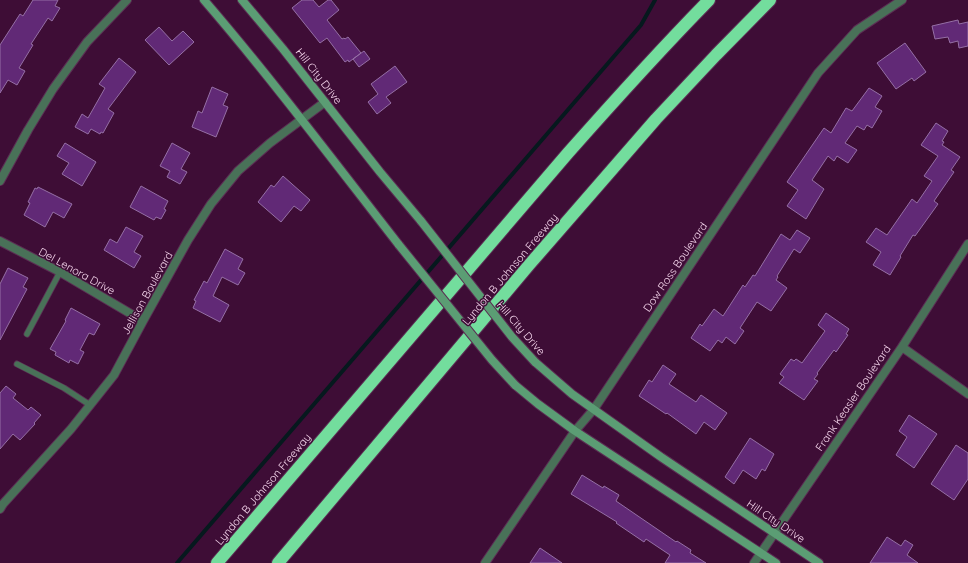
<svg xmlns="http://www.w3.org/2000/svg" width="968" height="563" viewBox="0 0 968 563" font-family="Quicksand,sans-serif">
<rect width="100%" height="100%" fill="#3e0d36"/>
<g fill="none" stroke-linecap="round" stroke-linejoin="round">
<!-- stream -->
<path stroke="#06191e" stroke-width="4" d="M177,563L641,25L655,0"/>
</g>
<!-- building -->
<path fill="#612976" stroke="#956fa5" d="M33,0H58L55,6L60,8L52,21L48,18L31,44L33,45L19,68L25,71L17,85L8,80L0,93V45L20,14L23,16Z
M302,0H313L319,7L328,0H331L339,10L327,20L342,39L344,38L345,39L348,37L361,53L349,62L348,60L345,62L327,38L320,43L292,8Z
M958,20L959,24L968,22V46L959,48L958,41L950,43L948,37L935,39L932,26Z
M159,27L172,41L183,31L194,42L169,65L145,40Z
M905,43L926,72L914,81L912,78L896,89L877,63Z
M364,51L370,59L359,67L353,59Z
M119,58L136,72L108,109L114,113L103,133L101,132L100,134L91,129L88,134L75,127L82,114L88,118L105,88L99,84Z
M395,66L407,82L386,97L391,103L377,114L368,102L378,94L371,84Z
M212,87L228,94L223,105L228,107L216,137L192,127L198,111L202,113Z
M869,88L882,96L875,107L882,111L872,128L867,125L864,130L857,126L845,143L857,150L848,163L837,156L834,161L828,156L812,180L824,189L806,219L787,206L798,190L787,182L824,128L831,133L846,108L852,111Z
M936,123L948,131L942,141L944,142L942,145L960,157L951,170L954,172L934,201L938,204L915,236L913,235L900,256L901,257L890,275L873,265L881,252L866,242L876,228L887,235L912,199L917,203L932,181L924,176L938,156L921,145Z
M65,143L96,162L82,186L62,174L69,163L57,156Z
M172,143L190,153L181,169L187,172L180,184L167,177L170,171L160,166Z
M283,176L310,200L301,211L294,206L281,222L258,202L271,185L274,187Z
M141,186L168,201L164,209L166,210L161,219L156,217L154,220L130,207Z
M38,187L72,204L64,218L53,212L45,227L24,215L30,203L28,202L35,188L37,189Z
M126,227L143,236L134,252L141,256L134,268L104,250L110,239L117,243Z
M797,230L810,238L800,253L794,249L777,276L778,277L776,280L787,288L771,311L757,302L740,328L744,331L735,344L726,337L722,343L718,340L710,351L691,338L700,324L702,326L714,309L723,316L743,285L745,287L753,275L755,276L781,234L790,240Z
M225,249L243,259L238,269L245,273L238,285L222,277L213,296L229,305L220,322L193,308L196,301L194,300L204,281L207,283Z
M8,268L28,278L23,287L27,289L0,340V284Z
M71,308L100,324L94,335L89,333L80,350L84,352L78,364L70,360L69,363L55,355L56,352L50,349L66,321L65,320Z
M826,313L849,329L846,334L848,335L836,352L834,350L817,373L818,374L814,379L818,381L804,400L779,383L784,377L780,374L791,359L794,361L796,359L802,363L825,331L818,325Z
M663,365L676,374L669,384L696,402L701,395L727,413L715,430L704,422L696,434L667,413L666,414L639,396L649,380L652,382Z
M6,386L16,394L13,398L28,410L31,407L41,415L34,423L35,424L20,440L13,434L0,449V393Z
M909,415L937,434L914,468L896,455L907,437L899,431Z
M750,438L774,454L765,471L762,469L756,479L743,470L734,484L725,477Z
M956,445L968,453V479L954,500L931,484Z
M582,475L603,488L604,486L619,495L616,501L676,542L677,541L691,550L690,553L706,563H665L670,555L646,539L644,542L616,523L617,522L571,494Z
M887,537L901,546L905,540L913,545L907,555L918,563H870Z
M540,548L562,563H530Z"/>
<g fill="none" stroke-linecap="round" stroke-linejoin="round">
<!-- lane casing -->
<g stroke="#5b2d53" stroke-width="7">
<path id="lane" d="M27,334L60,272
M17,364L64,388L90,405"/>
</g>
<!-- street casing -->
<g stroke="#5b2d53" stroke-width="10">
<path id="street" d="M0,181L28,130L53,89L87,42L127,0
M0,241L60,272L143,321
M902,347L968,394
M0,509L3,504L71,429L114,375L143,321L188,240L211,204L238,171L270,143L325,102
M485,563L575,431L594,409L818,73L857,30L902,0
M754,563L902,347L968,244"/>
</g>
<!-- secondary casing -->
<g stroke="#5b2d53" stroke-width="10">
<path id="secondary" d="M204,0C272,79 335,163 399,245
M242,0L283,49L380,172L421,221
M535,362L572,394L661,457L819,563
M515,385L538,404L575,431L776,563"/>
</g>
<!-- highway casing -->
<g stroke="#5b2d53" stroke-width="14">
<path id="highway" d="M217,563L568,153C614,101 660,50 709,0
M278,563L529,265L656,119L716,55L770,0"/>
</g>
<!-- lane -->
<use href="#lane" stroke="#497158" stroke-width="5.5"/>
<!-- street -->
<use href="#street" stroke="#497158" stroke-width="8"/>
<!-- secondary -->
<use href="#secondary" stroke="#5b9d74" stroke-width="8"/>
<!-- highway -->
<use href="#highway" stroke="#73dd9d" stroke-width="12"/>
<!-- secondary-bridge casing -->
<g stroke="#5b2d53" stroke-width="10" stroke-linecap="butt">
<path id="secondary-bridge" d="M421,221L512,337L535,362
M399,245L492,360L515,385"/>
</g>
<!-- secondary-bridge -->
<use href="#secondary-bridge" stroke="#5b9d74" stroke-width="8"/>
</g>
<g text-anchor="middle" stroke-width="3" stroke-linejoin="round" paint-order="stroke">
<!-- street labels -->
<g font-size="11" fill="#f5d5ec" stroke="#3e0d36">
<text transform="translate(319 76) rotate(52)" y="4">Hill City Drive</text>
<text transform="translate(675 267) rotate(-56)" y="4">Dow Ross Boulevard</text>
<text transform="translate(510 269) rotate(-50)" y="4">Lyndon B Johnson Freeway</text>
<text transform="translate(77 271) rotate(29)" y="4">Del Lenora Drive</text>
<text transform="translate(147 293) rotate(-61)" y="4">Jellison Boulevard</text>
<text transform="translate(521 328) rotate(49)" y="4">Hill City Drive</text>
<text transform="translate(853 398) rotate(-56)" y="4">Frank Keasler Boulevard</text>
<text transform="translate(263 489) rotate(-50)" y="4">Lyndon B Johnson Freeway</text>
<text transform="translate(776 521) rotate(34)" y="4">Hill City Drive</text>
</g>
</g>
</svg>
